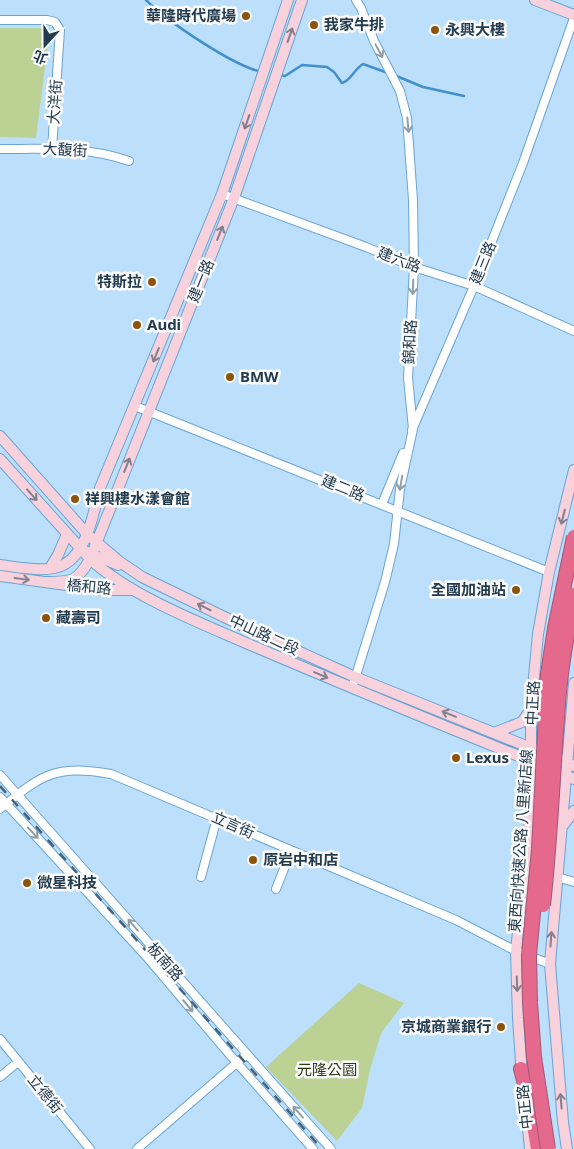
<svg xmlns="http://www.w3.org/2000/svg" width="574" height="1149" viewBox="0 0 574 1149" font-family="'Noto Sans','Noto Sans TC',sans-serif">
<rect width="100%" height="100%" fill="#bcdffc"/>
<!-- green -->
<path fill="#bcd194" d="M0,28H50L36,138L0,137Z
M359,983L404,1003L381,1033L370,1070L362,1108L337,1141L266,1067Z"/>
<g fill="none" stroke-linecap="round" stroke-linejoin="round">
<!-- stream -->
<path stroke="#4190cb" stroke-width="2.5" d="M146,0C167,21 233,66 262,72
M279,75L285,76L302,65L327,67L334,72L342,83C351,81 354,69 363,64L388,73
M394,75L423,87L464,96"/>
<!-- street casing -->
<g stroke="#6aa4d3" stroke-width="10">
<path id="street" d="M0,20H47L55,22L60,30L52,149
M0,149C45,149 86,146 129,161
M222,194L366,247L414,267L474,286L574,331
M135,406L549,572
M412,430L474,286L523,163L574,18
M382,504L403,453
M354,682L385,582L394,544L400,489L413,429L408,378L414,267L413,200L407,118L400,91L374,41L361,8L356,0
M0,775L331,1149
M0,797L146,956L230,1055L313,1149
M0,809C41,775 55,764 111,774L456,920L516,951L550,964
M201,877L217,818
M557,877L574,882
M276,889L291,851
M0,1039L90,1149
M0,1077L18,1062
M137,1149L247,1054"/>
</g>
<!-- secondary casing -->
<g stroke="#6aa4d3" stroke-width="12">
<path id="secondary" d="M535,0L574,15
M0,436L87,534L120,562L142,577L251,630L355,677L536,750
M0,459L90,559C132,597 201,623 253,646C347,686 441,725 536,763
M85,551L118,565
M0,565C18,567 49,574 65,564C87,552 94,511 100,488L222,194L288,0
M50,568L58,555L67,534
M0,576L103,590H133
M44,582C70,582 77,583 90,559L234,198L302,0
M494,733L522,722L531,709
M550,755L574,766
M549,769L574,779
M561,828L574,811
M522,1076L518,1018L516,951L531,804V709L538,634L549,572L574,470
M527,1118L530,1149
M567,1149L563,1122L550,964L574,683"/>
</g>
<!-- highway casing -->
<g stroke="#a05977" stroke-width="16">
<path id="highway" d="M521,1069L531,1107L538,1149"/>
</g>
<!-- street -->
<use href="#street" stroke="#fff" stroke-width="8"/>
<!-- secondary -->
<use href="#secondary" stroke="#f7d2dd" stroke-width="10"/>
<!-- highway -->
<use href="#highway" stroke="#e4698d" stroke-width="14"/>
<!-- rail -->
<path stroke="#476278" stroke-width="2.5" stroke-dasharray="9 9" stroke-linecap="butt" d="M0,786L322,1149"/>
<!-- highway-bridge casing -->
<g stroke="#a05977" stroke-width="16" stroke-linecap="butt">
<path id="highway-bridge" d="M543,905C551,834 553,763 559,692C562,660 568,627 574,595
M548,1149L534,1057L530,1003L529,955L539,849L548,674L555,628L574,537"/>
</g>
<!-- highway-bridge -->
<use href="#highway-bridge" stroke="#e4698d" stroke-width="14"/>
</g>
<!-- one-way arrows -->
<defs><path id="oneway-shaft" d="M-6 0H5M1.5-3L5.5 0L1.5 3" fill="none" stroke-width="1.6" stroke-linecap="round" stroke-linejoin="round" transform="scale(1.25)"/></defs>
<g stroke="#827f8f">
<use href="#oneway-shaft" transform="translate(290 35) rotate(-71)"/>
<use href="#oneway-shaft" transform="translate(247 122) rotate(109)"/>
<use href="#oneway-shaft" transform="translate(220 233) rotate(-68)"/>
<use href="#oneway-shaft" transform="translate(156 355) rotate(112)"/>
<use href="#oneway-shaft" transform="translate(127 465) rotate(-68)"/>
<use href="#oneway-shaft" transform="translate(32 495) rotate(48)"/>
<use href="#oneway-shaft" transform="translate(563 517) rotate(104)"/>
<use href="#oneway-shaft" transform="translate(22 579) rotate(8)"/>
<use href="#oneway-shaft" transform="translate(204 607) rotate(-153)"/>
<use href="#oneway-shaft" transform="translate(321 675) rotate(23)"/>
<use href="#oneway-shaft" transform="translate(449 714) rotate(-158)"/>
<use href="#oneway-shaft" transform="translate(551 939) rotate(-86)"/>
<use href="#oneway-shaft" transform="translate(517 984) rotate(88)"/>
<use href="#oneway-shaft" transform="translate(561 1101) rotate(-95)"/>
</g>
<g stroke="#919da7">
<use href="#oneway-shaft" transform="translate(379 51) rotate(62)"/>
<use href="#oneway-shaft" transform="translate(408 125) rotate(85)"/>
<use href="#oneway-shaft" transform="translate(413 287) rotate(92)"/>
<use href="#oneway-shaft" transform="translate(401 483) rotate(100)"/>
<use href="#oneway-shaft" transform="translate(33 833) rotate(47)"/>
<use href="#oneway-shaft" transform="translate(133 925) rotate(-131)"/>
<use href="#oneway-shaft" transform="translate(188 1006) rotate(50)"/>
<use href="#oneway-shaft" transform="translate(298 1112) rotate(-131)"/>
</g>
<!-- markers -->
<g fill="#8c530b" stroke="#fbfbfb" stroke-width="2">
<circle cx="246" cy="16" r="5"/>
<circle cx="314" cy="25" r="5"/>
<circle cx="435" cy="30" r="5"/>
<circle cx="152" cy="282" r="5"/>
<circle cx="137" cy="325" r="5"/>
<circle cx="230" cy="377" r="5"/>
<circle cx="75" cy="499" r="5"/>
<circle cx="516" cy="590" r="5"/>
<circle cx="46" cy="618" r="5"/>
<circle cx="456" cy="758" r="5"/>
<circle cx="253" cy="860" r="5"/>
<circle cx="27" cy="883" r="5"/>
<circle cx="501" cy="1027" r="5"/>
</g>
<g text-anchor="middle" stroke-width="5" stroke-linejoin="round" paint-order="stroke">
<!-- poi labels -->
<g font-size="15" font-weight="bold" fill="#233b4f" stroke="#fbfbfb" text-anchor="start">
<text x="236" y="21" text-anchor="end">華隆時代廣場</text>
<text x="324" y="30">我家牛排</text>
<text x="445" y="35">永興大樓</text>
<text x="142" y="287" text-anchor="end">特斯拉</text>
<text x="147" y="330">Audi</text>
<text x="240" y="382">BMW</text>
<text x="85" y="504">祥興樓水漾會館</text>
<text x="506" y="595" text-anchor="end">全國加油站</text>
<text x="56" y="623">藏壽司</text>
<text x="466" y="763">Lexus</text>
<text x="263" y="865">原岩中和店</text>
<text x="37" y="888">微星科技</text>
<text x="491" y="1032" text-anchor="end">京城商業銀行</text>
</g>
<!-- street labels -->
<g font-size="15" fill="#233b4f" stroke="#fbfbfb">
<text transform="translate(55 102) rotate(-86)" y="5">大洋街</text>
<text transform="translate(65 150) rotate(3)" y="5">大馥街</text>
<text transform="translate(399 260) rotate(21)" y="5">建六路</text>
<text transform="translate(483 263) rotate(-68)" y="5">建三路</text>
<text transform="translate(201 281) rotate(-68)" y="5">建一路</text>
<text transform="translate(410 342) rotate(-87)" y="5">錦和路</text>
<text transform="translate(343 488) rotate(22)" y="5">建二路</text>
<text transform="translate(89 587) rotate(5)" y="5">橋和路</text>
<text transform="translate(264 635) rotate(25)" y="5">中山路二段</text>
<text transform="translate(533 703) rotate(-87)" y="5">中正路</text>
<text transform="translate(233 825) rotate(24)" y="5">立言街</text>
<text transform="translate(521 841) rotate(-86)" y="5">東西向快速公路 八里新店線</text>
<text transform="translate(165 962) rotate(48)" y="5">板南路</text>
<text transform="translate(45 1094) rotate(51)" y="5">立德街</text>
<text transform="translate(525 1107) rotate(-96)" y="5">中正路</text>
</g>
<!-- park labels -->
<g font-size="15" fill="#2e3915" stroke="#fbfbfb">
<text x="327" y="1075">元隆公園</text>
</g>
</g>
<!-- north arrow -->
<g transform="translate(45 45) rotate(201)" stroke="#fbfbfb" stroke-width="4" paint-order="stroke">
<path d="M0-4L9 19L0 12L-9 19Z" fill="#233b4f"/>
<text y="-8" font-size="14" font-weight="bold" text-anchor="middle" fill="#233b4f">北</text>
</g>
</svg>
